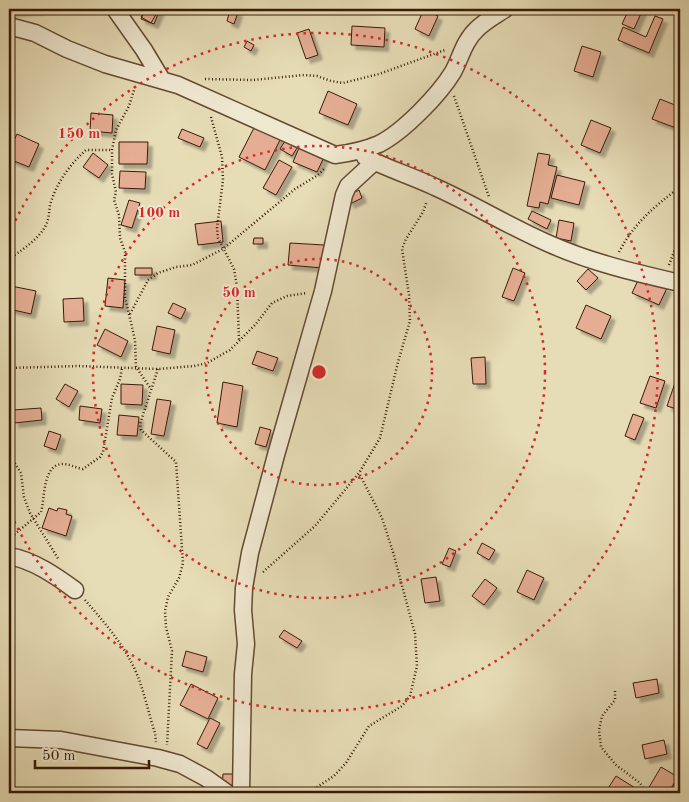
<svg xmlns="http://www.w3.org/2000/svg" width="689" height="802" viewBox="0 0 689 802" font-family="'Old Standard TT',serif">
<defs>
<filter id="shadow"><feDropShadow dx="4.5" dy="4.5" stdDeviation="1" flood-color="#0004"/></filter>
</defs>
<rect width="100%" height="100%" fill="#e6dcb6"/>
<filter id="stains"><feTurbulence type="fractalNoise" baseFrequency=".004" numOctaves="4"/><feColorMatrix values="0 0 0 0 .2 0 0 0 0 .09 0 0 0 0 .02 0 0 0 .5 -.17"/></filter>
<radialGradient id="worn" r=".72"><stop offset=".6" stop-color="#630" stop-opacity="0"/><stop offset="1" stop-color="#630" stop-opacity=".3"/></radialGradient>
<!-- building -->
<path fill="#e5ae94" stroke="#391a06" filter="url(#shadow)" d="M10,9H41V10L10,12Z
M145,9H160L154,24L141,19Z
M145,9H159L151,23L141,17Z
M424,9L438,16L429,36L415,29Z
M629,9H643L634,29L622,24Z
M230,10L238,12L234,24L227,21Z
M655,16L663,19L649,53L618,40L623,27L646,37Z
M352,26L385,28L384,47L351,45Z
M309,29L318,55L306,59L297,33Z
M247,41L254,45L251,51L244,47Z
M582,46L601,52L593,77L574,71Z
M328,91L357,104L348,125L319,113Z
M660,99L680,107V117L676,128L652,119Z
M91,113L113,115L112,133L90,131Z
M591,120L611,128L600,153L581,145Z
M256,124L282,136L265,170L239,157Z
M182,129L204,138L200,147L178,138Z
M17,134L39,144L29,167L9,159V151Z
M285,141L297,148L292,156L280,149Z
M119,142H148L147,164H119Z
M301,143L326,153L317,172L293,162Z
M93,153L108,165L99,178L83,167Z
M538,153L550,155L548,165L557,167L548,204L540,202L539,208L527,206Z
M279,160L292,167L276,195L263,188Z
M120,171L146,172L145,189L119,188Z
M557,175L585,182L579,205L551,198Z
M359,190L362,198L350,204L346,196Z
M129,200L140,203L132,228L121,225Z
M532,211L551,220L547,229L528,219Z
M559,220L574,223L571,241L556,238Z
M221,221L223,242L198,245L195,224Z
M254,238H263V244H253Z
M290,243L324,245L322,268L288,265Z
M135,268H152V275H135Z
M513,268L525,273L514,301L502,297Z
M588,269L598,278L586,290L577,281Z
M640,276L667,288L659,305L632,293Z
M108,278L125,280L123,308L105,306Z
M11,286L36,291L31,314L9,309V297Z
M83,298L84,321L64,322L63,299Z
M173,303L186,309L181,319L168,313Z
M586,305L611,316L601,339L576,328Z
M157,326L175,330L170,354L152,350Z
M105,329L128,341L121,357L97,345Z
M257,351L278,358L273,371L252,364Z
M485,357L486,384H473L471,358Z
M650,376L665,381L656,408L640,403Z
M676,380L680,382V410L667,406Z
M223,382L243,386L237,427L217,423Z
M65,384L78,391L69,407L56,399Z
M121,384L143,385L142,405L121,404Z
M157,399L171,401L164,436L151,434Z
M80,406L102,409L100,423L79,420Z
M41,408L42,420L14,423L13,410Z
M633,414L644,418L635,440L625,436Z
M119,415L139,417L137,436L117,435Z
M260,427L271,430L266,447L255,444Z
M49,431L61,435L56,450L44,446Z
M49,508L57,511L58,508L67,510L66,514L72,516L66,536L42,528Z
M482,543L495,550L489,560L477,553Z
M449,548L456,551L450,567L442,564Z
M527,570L544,578L534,600L517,592Z
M436,577L440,601L425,603L421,579Z
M485,579L497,588L484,605L472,596Z
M284,630L302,641L297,648L279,637Z
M186,651L207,657L203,672L182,666Z
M657,679L659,693L636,698L633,683Z
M191,684L218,698L208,719L180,705Z
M210,718L220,723L207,749L197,744Z
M664,740L667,754L645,759L642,745Z
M661,767L678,777L668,793H655L648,789Z
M223,774H241V788L222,787Z
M616,776L643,793H605Z"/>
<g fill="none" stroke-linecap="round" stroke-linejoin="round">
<!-- minor casing -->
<g stroke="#644a32" stroke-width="19">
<path id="minor" d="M115,9L144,50L162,80
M9,26L35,33L67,49L105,64L178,85L335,155C351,153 365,150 379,144C403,132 439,95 453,72C461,57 464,41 477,29C485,21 496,15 505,9
M365,157C388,169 412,176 435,187C475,205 512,228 552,245C593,263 637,273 680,283
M9,556C33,560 56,576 75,590
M9,738L61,740L158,758L180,764L206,778L227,793
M241,793L243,674L246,644L243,610L244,588L250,553L276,455L323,291L344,195L348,186L374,162"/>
</g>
<!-- path -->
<path stroke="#391a06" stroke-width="2.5" stroke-dasharray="1 2.5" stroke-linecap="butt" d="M205,79L253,80L304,75L317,76L331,81L343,83L379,74L445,50
M135,87L129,106L116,130L112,150V174L116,192L114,200L119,215L120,238L125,252V297L135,340L136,367L151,389
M454,96L489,197
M211,117L222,157L223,180L217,228L218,238L234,269L237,287L239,340
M619,252C635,222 654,207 680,187
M9,259C22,250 39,239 46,225C49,219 49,212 50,205C56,184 69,165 86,150H112
M669,265L680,236
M130,314L148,280L158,273L176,267L192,265L223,249L295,189L318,175L325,168
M9,368L78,366L158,369L194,366L207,363L230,350L255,325L272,303L287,296L307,293
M158,369L140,424L141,430L176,462L183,563L179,578L168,597L165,611L166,627L172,651L167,745
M9,447L11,457L21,473L24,497L30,513L59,560
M9,539L41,512C45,500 42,464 63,464C70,464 76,468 83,469L100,457L103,452L112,398L120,379L122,368
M263,572L315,526L359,473L380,438L398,362L410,321L409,295L402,249L406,239L423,212L427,201
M85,600C105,623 127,648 138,677C145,695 149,715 155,733L156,742
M615,691V700L602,716L599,730L601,747L616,765L640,783L646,793
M308,793L334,776L346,763L369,726L402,706L410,696L417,666L415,634L393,552L382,518L359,473"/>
<!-- minor -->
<use href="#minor" stroke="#efe8d0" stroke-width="16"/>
</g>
<!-- distance rings -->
<g fill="none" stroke="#d62828" stroke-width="2.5" stroke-dasharray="2.5 5">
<circle cx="319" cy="372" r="113"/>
<circle cx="319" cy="372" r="226"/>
<path d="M9 234A339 339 0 1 1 9 510"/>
</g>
<circle cx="319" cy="372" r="8" fill="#d62828" stroke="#efe8d0" stroke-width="2.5"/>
<g font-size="15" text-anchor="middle" font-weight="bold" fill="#d62828" stroke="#efe8d0" stroke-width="4" stroke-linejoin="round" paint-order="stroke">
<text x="79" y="138">150 m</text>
<text x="159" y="217">100 m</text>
<text x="239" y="297">50 m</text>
</g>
<!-- margin -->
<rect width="689" height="802" fill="none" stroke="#e6dcb6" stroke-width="30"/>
<rect x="10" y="10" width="669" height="782" fill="none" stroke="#391a06" stroke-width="2.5"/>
<rect x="15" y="15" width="659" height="772" fill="none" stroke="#391a06"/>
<!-- scale -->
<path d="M35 760v8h114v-8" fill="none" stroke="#391a06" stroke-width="2.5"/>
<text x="42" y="760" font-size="15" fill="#391a06" stroke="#efe8d0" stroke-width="4" paint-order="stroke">50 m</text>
<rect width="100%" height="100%" filter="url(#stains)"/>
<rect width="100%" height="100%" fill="url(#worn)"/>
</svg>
